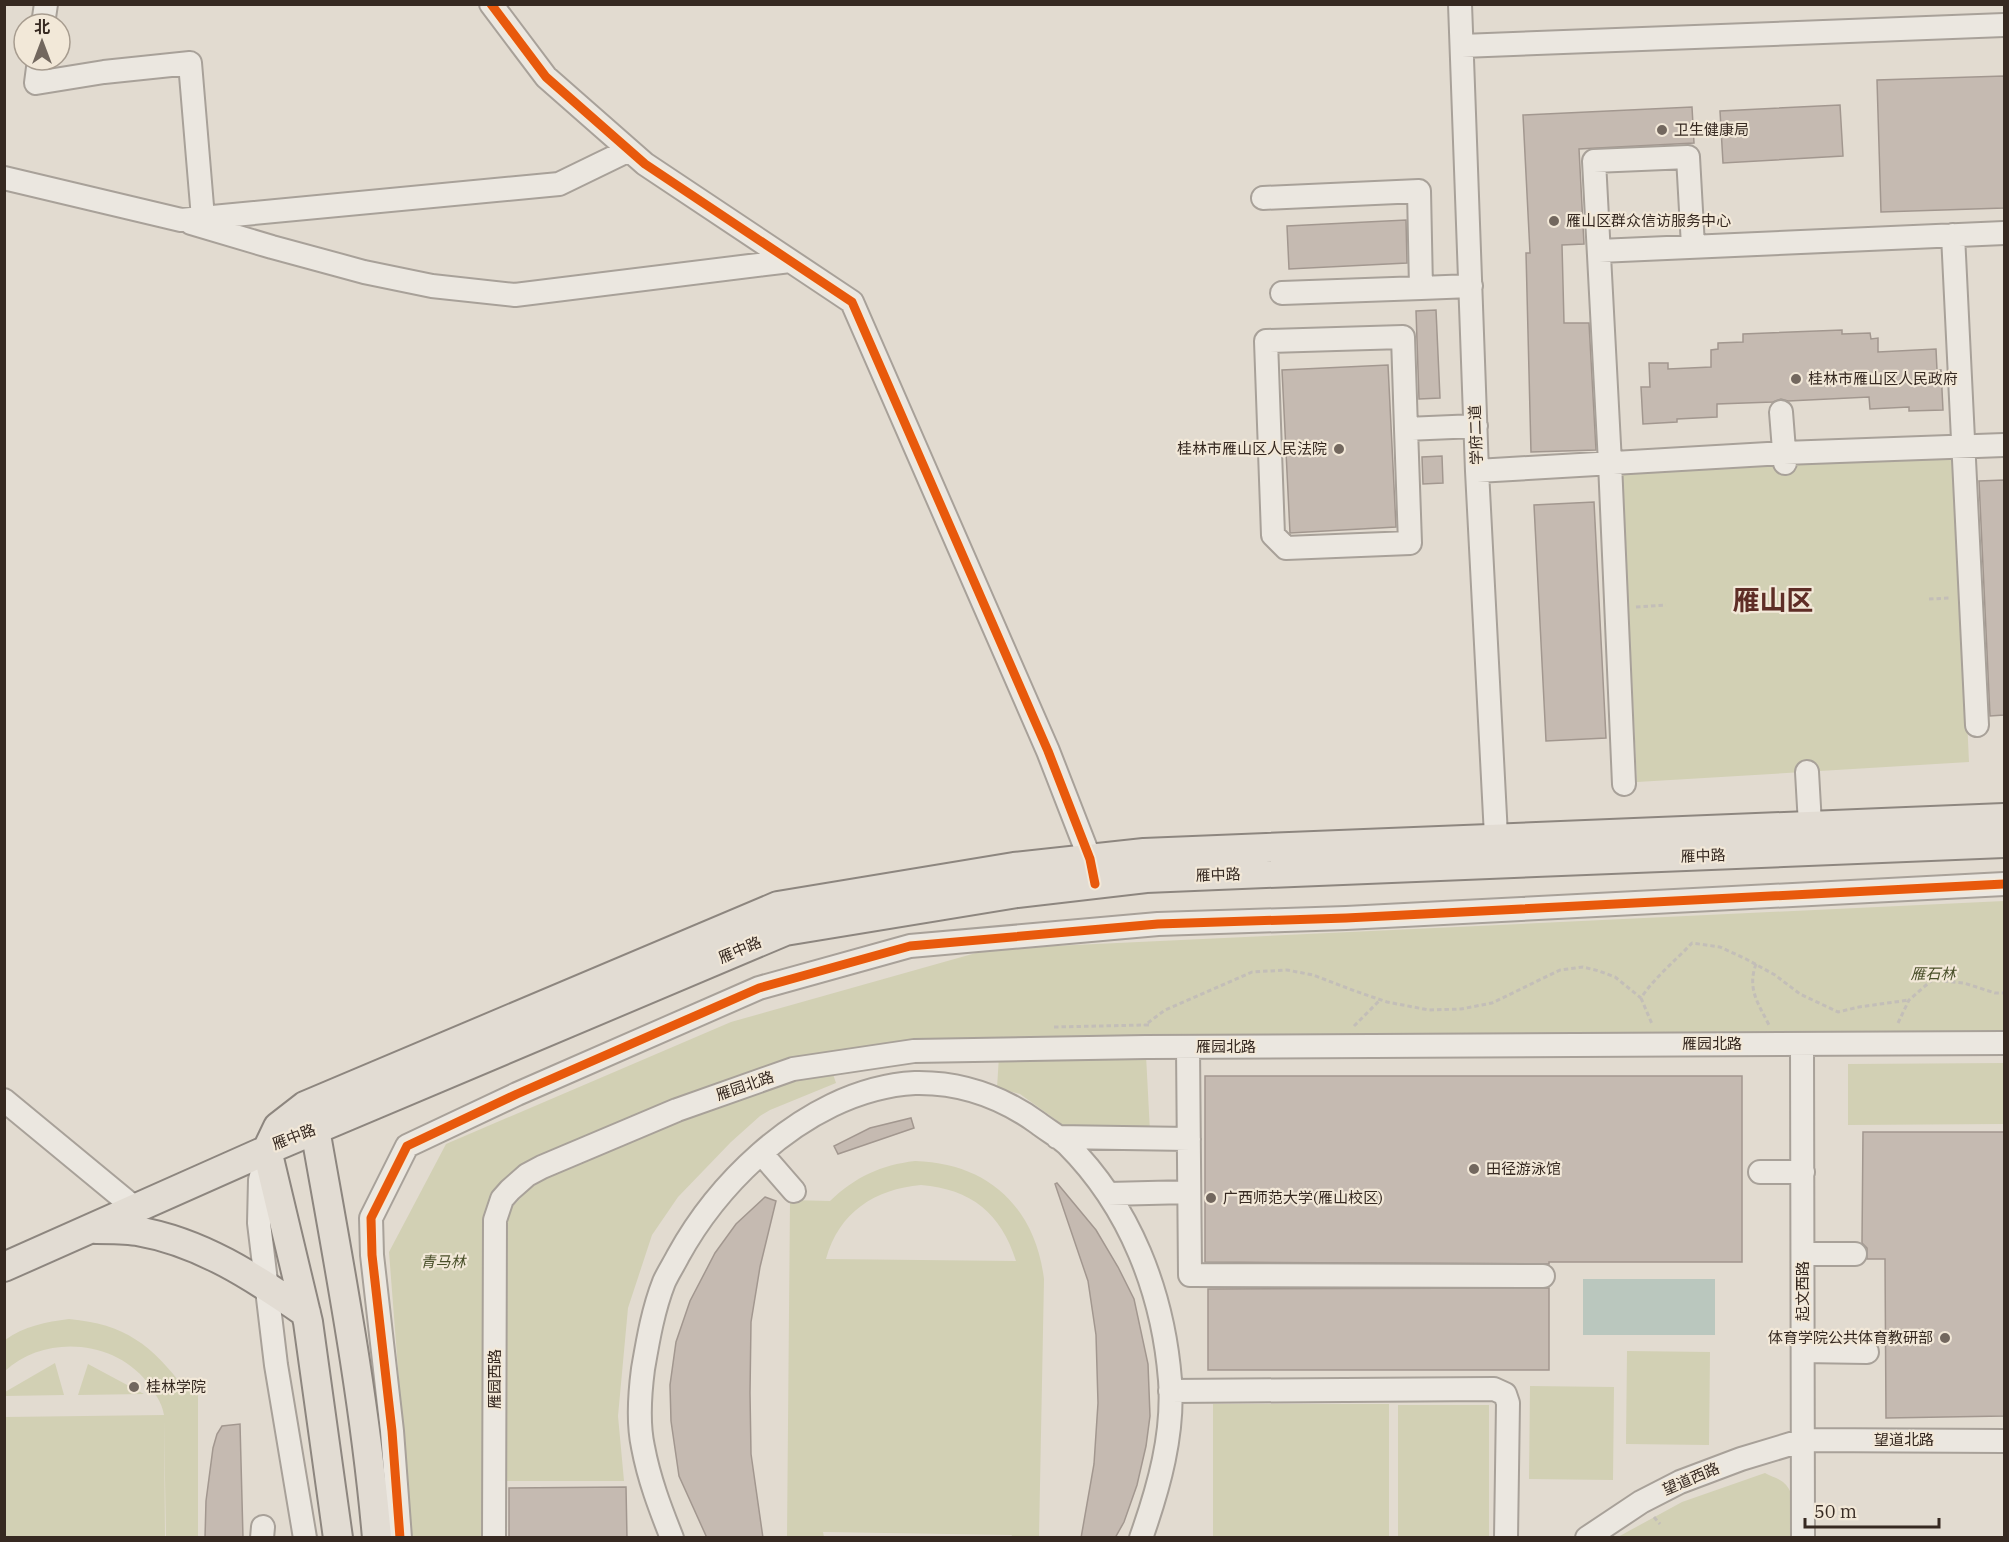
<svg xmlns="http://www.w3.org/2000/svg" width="2009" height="1542" viewBox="0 0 2009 1542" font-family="'IBM Plex Serif','Noto Sans SC',serif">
<rect width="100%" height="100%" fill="#e2dbd0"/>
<!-- green -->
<path fill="#d2d0b4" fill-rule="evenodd" d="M1955,456L1969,762L1637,782L1622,470Z
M2004,901V1043L1146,1047L793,1069L677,1110L502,1199L494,1537H411L389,1252L446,1144L731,1022L990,949Z
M1146,1055L1150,1132L1070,1130L1020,1094L997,1088L999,1056Z
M2004,1063V1124L1848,1125V1064Z
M832,1071L836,1083L770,1110L760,1116L731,1142L678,1197L652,1235L628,1308L618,1416L624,1481H504V1216L529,1189L569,1164L744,1096Z
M915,1161C988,1163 1035,1207 1044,1279L1039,1537H1011L1012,1535L823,1532L824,1537L787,1538L790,1200L830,1201C855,1177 881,1165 915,1161ZM921,1185C971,1189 1001,1213 1016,1261L826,1259C839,1212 875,1189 921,1185Z
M69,1319C125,1324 152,1345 185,1389H198V1537H166L164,1419L165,1537H5V1417L164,1415C162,1402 154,1392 147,1382C113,1339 44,1335 5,1371V1340C24,1326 46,1322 69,1319Z
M1627,1351L1710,1352L1709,1445L1626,1444Z
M55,1363L64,1395L5,1396V1392Z
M88,1364L144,1394L78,1395Z
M1530,1386L1614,1387L1613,1480L1529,1479Z
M1213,1404H1389V1537H1213Z
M1398,1405H1489V1537H1398Z
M1765,1473C1770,1476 1778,1478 1783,1482C1798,1494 1794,1521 1793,1537L1616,1538L1682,1502Z"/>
<!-- water -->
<path fill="#bac7be" d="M1583,1279H1715V1335H1583Z"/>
<!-- building -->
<path fill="#c5bab1" stroke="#a2978f" stroke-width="1.5" d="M2004,76V208L1881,212L1877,80Z
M1840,105L1843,156L1723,163L1720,111Z
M1692,107L1694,143L1579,149L1584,244L1562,245L1564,323H1589L1596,450L1531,452L1526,253H1530L1523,115Z
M1406,220L1407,263L1289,269L1287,226Z
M1436,310L1440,398L1419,399L1416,311Z
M1842,330V334L1870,333L1871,339L1878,338V352L1936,349L1937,370H1941L1943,410L1909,411V407L1870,409L1869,397L1788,401L1781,399L1773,402L1717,404V417L1677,419V422L1643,424L1641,387H1650L1649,363H1668V369L1711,367V350L1718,349V343L1743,342V334Z
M1388,365L1396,527L1290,533L1282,370Z
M1442,456L1443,483L1423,484L1422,457Z
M2004,480V715L1990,716L1979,481Z
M1594,502L1606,738L1546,741L1534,505Z
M1205,1076H1742V1262H1549V1264L1205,1262Z
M911,1118L914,1128L838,1154L834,1146L870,1128Z
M1863,1132H2004V1416L1886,1418L1885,1259H1867V1248L1862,1243Z
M1057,1183L1096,1230L1118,1267L1134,1299L1148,1364L1150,1416L1146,1446L1137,1485L1124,1522L1115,1538H1081L1094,1464L1098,1403L1096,1335L1088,1281L1055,1184Z
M765,1197L776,1201L760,1267L751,1322L750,1393L751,1454L763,1538H707L679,1476L671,1421L670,1385L676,1342L690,1301L715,1253L736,1224Z
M1549,1288V1370H1208V1289Z
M240,1424L243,1538H205L206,1501L213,1448L217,1434L222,1426Z
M626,1487L627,1538H509V1488Z"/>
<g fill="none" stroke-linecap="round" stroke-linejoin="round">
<!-- minor casing -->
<g stroke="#a8a199" stroke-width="26">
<path id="minor" d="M491,4L546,77L645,164L852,302L1048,751L1090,859L1093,874
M1460,4L1477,471L1497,855
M43,24L46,4
M1462,46L2004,25
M39,60L36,83L104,72L190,63L203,218
M4,178L181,220L559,184L629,150
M1263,198L1419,191L1421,288L1471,286
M191,223L272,247L364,272L432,286L515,295L790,261
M1953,235L1977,725
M1599,251L2004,233
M1282,293L1421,288
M1781,412L1785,463
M1406,429L1403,337L1266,341L1273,535L1286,548L1410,543L1406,429L1476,426
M1477,471L1784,453L2004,445
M1807,772L1811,842
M1624,784L1610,463L1594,161L1688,157L1693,246
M1802,1044L1803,1538
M1188,1047L1190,1275L1543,1276
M4,1100L136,1209
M1057,1137L1189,1139
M267,1151L260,1180L259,1223L276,1365L305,1538
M761,1153L794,1191
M1760,1172H1803
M1108,1194L1189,1192
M1803,1254H1855
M1803,1351L1867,1352
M1170,1391L1494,1389L1505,1394L1508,1403L1506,1538
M262,1538L263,1527
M400,1538L392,1431L372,1255L371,1218L407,1146L517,1094L759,988L910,946L1158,924L1346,918L2004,884
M494,1538L495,1220L502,1199L510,1190L527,1175L542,1167L677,1110L793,1069L914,1051L1146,1047L2004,1043
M672,1538C660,1508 649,1479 643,1447C638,1424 640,1392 643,1369C648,1340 653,1310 664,1282C668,1273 674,1264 678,1256C700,1216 726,1184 760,1154C803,1116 857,1086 915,1083C960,1082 1002,1097 1038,1123C1047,1130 1058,1136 1067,1144C1130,1207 1163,1292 1170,1380C1174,1434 1159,1487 1141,1538
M1587,1538L1641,1502L1680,1482L1741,1459L1804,1440L2004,1441"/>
</g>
<!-- major casing -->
<g stroke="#8d867f" stroke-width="32">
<path id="major" d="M315,1129C339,1265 365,1400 377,1538
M267,1150L278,1127L305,1106L778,906L1014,867L1144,853L2004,818
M267,1150L308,1322L338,1538
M96,1229C110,1229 124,1229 137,1231C201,1242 254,1277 306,1313
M4,1267L267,1150L785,931L1017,893L1146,878L2004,843"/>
</g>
<!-- path -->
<path stroke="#c3beb8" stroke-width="3" stroke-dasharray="4.5 3" stroke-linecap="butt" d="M1929,599L1951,598
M1636,607L1666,605
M1756,964C1747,989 1758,1003 1769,1025
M1641,998L1652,1024
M1898,1023L1909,1000L1932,980L1964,983L1995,993H2004
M1149,1025H1145L1165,1010L1252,972L1287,970L1313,975L1355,991L1387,1002L1429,1010L1461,1009L1492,1003L1560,970L1583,967L1599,971L1615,977L1641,998C1653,979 1676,960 1692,943L1720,947L1746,959L1775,975L1800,994L1838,1012L1859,1007L1909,1000
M1354,1026L1380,1000
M1054,1027L1145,1025
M1654,1517L1660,1524"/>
<!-- minor -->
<use href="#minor" stroke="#ebe7e0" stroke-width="22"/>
<!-- major -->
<use href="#major" stroke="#e2dcd3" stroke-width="28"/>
<!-- cycleway casing -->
<g stroke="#f2e8d8" stroke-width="13">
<path id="cycleway" d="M491,4L546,77L645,164L852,302L1048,751L1090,859L1095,884
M400,1538L392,1431L372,1255L371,1218L407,1146L517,1094L759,988L910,946L1158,924L1346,918L2004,884"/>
</g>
<!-- cycleway -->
<use href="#cycleway" stroke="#e8590c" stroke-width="9"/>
</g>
<!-- markers -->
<g fill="#72675e" stroke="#f2e8d8" stroke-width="2">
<circle cx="1662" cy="130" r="6"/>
<circle cx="1554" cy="221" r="6"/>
<circle cx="1796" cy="379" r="6"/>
<circle cx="1339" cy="449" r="6"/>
<circle cx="1474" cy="1169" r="6"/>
<circle cx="1211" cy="1198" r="6"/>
<circle cx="1945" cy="1338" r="6"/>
<circle cx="134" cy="1387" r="6"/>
</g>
<g text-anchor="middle" stroke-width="4.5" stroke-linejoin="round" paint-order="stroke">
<!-- poi labels -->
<g font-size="15" fill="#362921" stroke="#f2e8d8" text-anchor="start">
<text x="1674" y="135">卫生健康局</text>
<text x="1566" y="226">雁山区群众信访服务中心</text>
<text x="1808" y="384">桂林市雁山区人民政府</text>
<text x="1327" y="454" text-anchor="end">桂林市雁山区人民法院</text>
<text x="1486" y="1174">田径游泳馆</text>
<text x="1223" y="1203">广西师范大学(雁山校区)</text>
<text x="1933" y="1343" text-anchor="end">体育学院公共体育教研部</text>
<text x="146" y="1392">桂林学院</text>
</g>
<!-- street labels -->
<g font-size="15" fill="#362921" stroke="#f2e8d8">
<text transform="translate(1476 435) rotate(-92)" y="5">学府二道</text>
<text transform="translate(1703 856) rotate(-2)" y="5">雁中路</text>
<text transform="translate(1218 875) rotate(-2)" y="5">雁中路</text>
<text transform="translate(740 950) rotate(-23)" y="5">雁中路</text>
<text x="1712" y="1049">雁园北路</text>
<text x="1226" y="1052">雁园北路</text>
<text transform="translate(745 1086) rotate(-19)" y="5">雁园北路</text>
<text transform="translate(294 1137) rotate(-21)" y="5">雁中路</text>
<text transform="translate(1803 1291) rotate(-90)" y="5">起文西路</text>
<text transform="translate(495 1379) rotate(-90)" y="5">雁园西路</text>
<text x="1904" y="1445">望道北路</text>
<text transform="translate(1691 1479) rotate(-23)" y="5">望道西路</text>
</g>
<!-- park labels -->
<g font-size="15" font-style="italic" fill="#4a502a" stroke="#f2e8d8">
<text x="1933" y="979">雁石林</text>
<text x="443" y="1267">青马林</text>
</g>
<!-- town labels -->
<g font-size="27" font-weight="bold" fill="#5e2d26" stroke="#f2e8d8">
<text x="1773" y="610">雁山区</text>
</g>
</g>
<!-- border -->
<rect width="2009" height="1542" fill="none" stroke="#362921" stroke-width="12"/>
<!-- north arrow -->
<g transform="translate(42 42)"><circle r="28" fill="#f2e8d8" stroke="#a79c8f" stroke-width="1.5"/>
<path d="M0-4.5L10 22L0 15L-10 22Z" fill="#72675e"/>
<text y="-9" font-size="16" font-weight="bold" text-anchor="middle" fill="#362921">北</text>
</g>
<!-- scale -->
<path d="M1805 1518v9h134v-9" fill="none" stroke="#362921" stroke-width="3"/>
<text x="1814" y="1518" font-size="18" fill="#362921" stroke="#f2e8d8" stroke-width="4.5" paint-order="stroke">50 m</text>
</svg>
